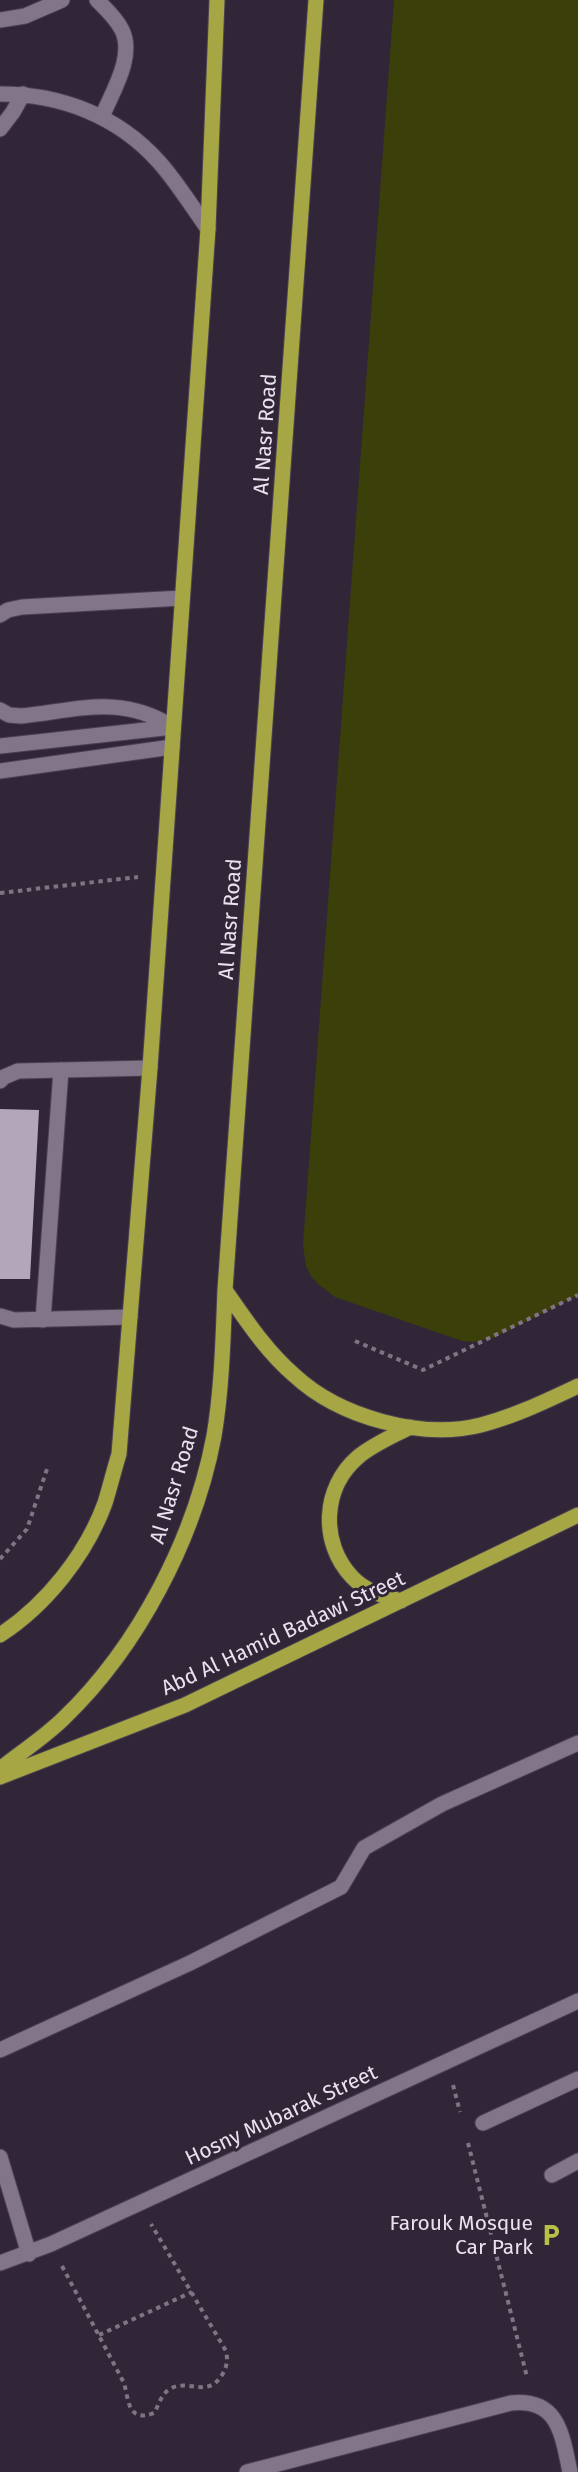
<svg xmlns="http://www.w3.org/2000/svg" width="578" height="2472" viewBox="0 0 578 2472" font-family="'Fira Sans',sans-serif">
<rect width="100%" height="100%" fill="#312637"/>
<!-- park -->
<path fill="#3b3f0a" d="M394,0H578V1295L493,1338L473,1342L462,1341L335,1297L318,1284L311,1276L306,1266L303,1245Z"/>
<!-- building -->
<path fill="#b3a6bb" d="M0,1109L39,1110L30,1279H0Z"/>
<g fill="none" stroke-linecap="round" stroke-linejoin="round">
<!-- lane casing -->
<g stroke="#4b4251" stroke-width="17">
<path id="lane" d="M0,129L13,112L23,94
M0,615L8,610L22,607L182,598
M0,710L9,715L21,716C78,710 121,694 173,727
M0,746L173,727
M0,771L172,747
M0,1081L4,1077L18,1071L150,1068
M0,1316L14,1320L130,1317
M43,1320L61,1070
M483,2123L578,2079
M552,2175L578,2161"/>
</g>
<!-- street casing -->
<g stroke="#4b4251" stroke-width="17">
<path id="street" d="M97,0C106,9 116,18 122,30C135,57 112,92 102,117
M0,20L25,16L62,0
M0,94C61,94 118,116 159,162C177,182 192,207 208,229
M0,2050L190,1963L341,1887L364,1848L442,1804L578,1743
M0,2157L29,2254
M0,2263L51,2244L578,2001
M247,2472L511,2403C559,2398 562,2435 570,2472"/>
</g>
<!-- primary casing -->
<g stroke="#4b4251" stroke-width="17">
<path id="primary" d="M225,1290C246,1320 266,1351 294,1375C339,1417 421,1440 481,1425C515,1416 546,1401 578,1386
M401,1601C383,1596 365,1591 352,1577C320,1543 322,1488 358,1457C372,1445 393,1436 410,1427
M0,1635C46,1605 86,1555 105,1503C110,1487 114,1470 119,1454L150,1068L208,229L217,0
M0,1769C21,1752 45,1737 64,1718C139,1646 195,1537 214,1436C222,1388 223,1339 225,1290L316,0
M0,1777L185,1705L578,1515"/>
</g>
<!-- path -->
<path stroke="#7e7483" stroke-width="4" stroke-dasharray="4.5 4.5" stroke-linecap="butt" d="M0,893L138,877
M355,1341L423,1370L578,1295
M0,1559L27,1529L48,1466
M453,2085L460,2112
M468,2143L527,2377
M62,2266L124,2383C129,2401 128,2423 154,2413C159,2405 161,2394 170,2389C188,2378 207,2399 222,2375C227,2367 228,2360 226,2351L151,2224
M99,2335L192,2292"/>
<!-- lane -->
<use href="#lane" stroke="#82758a" stroke-width="15"/>
<!-- street -->
<use href="#street" stroke="#82758a" stroke-width="15"/>
<!-- primary -->
<use href="#primary" stroke="#a6a744" stroke-width="15"/>
</g>
<!-- icons -->
<defs>
<g id="parking-bare" transform="scale(1.8)"><path d="M-3.5-5.5H1a3.5 3.5 0 0 1 0 7H-1V5.5H-3.5ZM-1-3.4V-.6H.8a1.4 1.4 0 0 0 0-2.8Z" fill="#b8c147" stroke="#312637" stroke-width="2.5" paint-order="stroke"/></g>
</defs>
<g fill-rule="evenodd">
<use href="#parking-bare" x="551" y="2235"/>
</g>
<g text-anchor="middle" stroke-width="6" stroke-linejoin="round" paint-order="stroke">
<!-- street labels -->
<g font-size="21" fill="#e9e2ee" stroke="#312637">
<text transform="translate(265 434) rotate(-86)" y="7">Al Nasr Road</text>
<text transform="translate(230 919) rotate(-86)" y="7">Al Nasr Road</text>
<text transform="translate(174 1485) rotate(-73)" y="7">Al Nasr Road</text>
<text transform="translate(283 1633) rotate(-25)" y="7">Abd Al Hamid Badawi Street</text>
<text transform="translate(281 2115) rotate(-25)" y="7">Hosny Mubarak Street</text>
</g>
<!-- poi labels -->
<g font-size="21" fill="#e9e2ee" stroke="#312637" text-anchor="end">
<text x="533" y="2230">Farouk Mosque<tspan x="533" dy="24">Car Park</tspan></text>
</g>
</g>
</svg>
